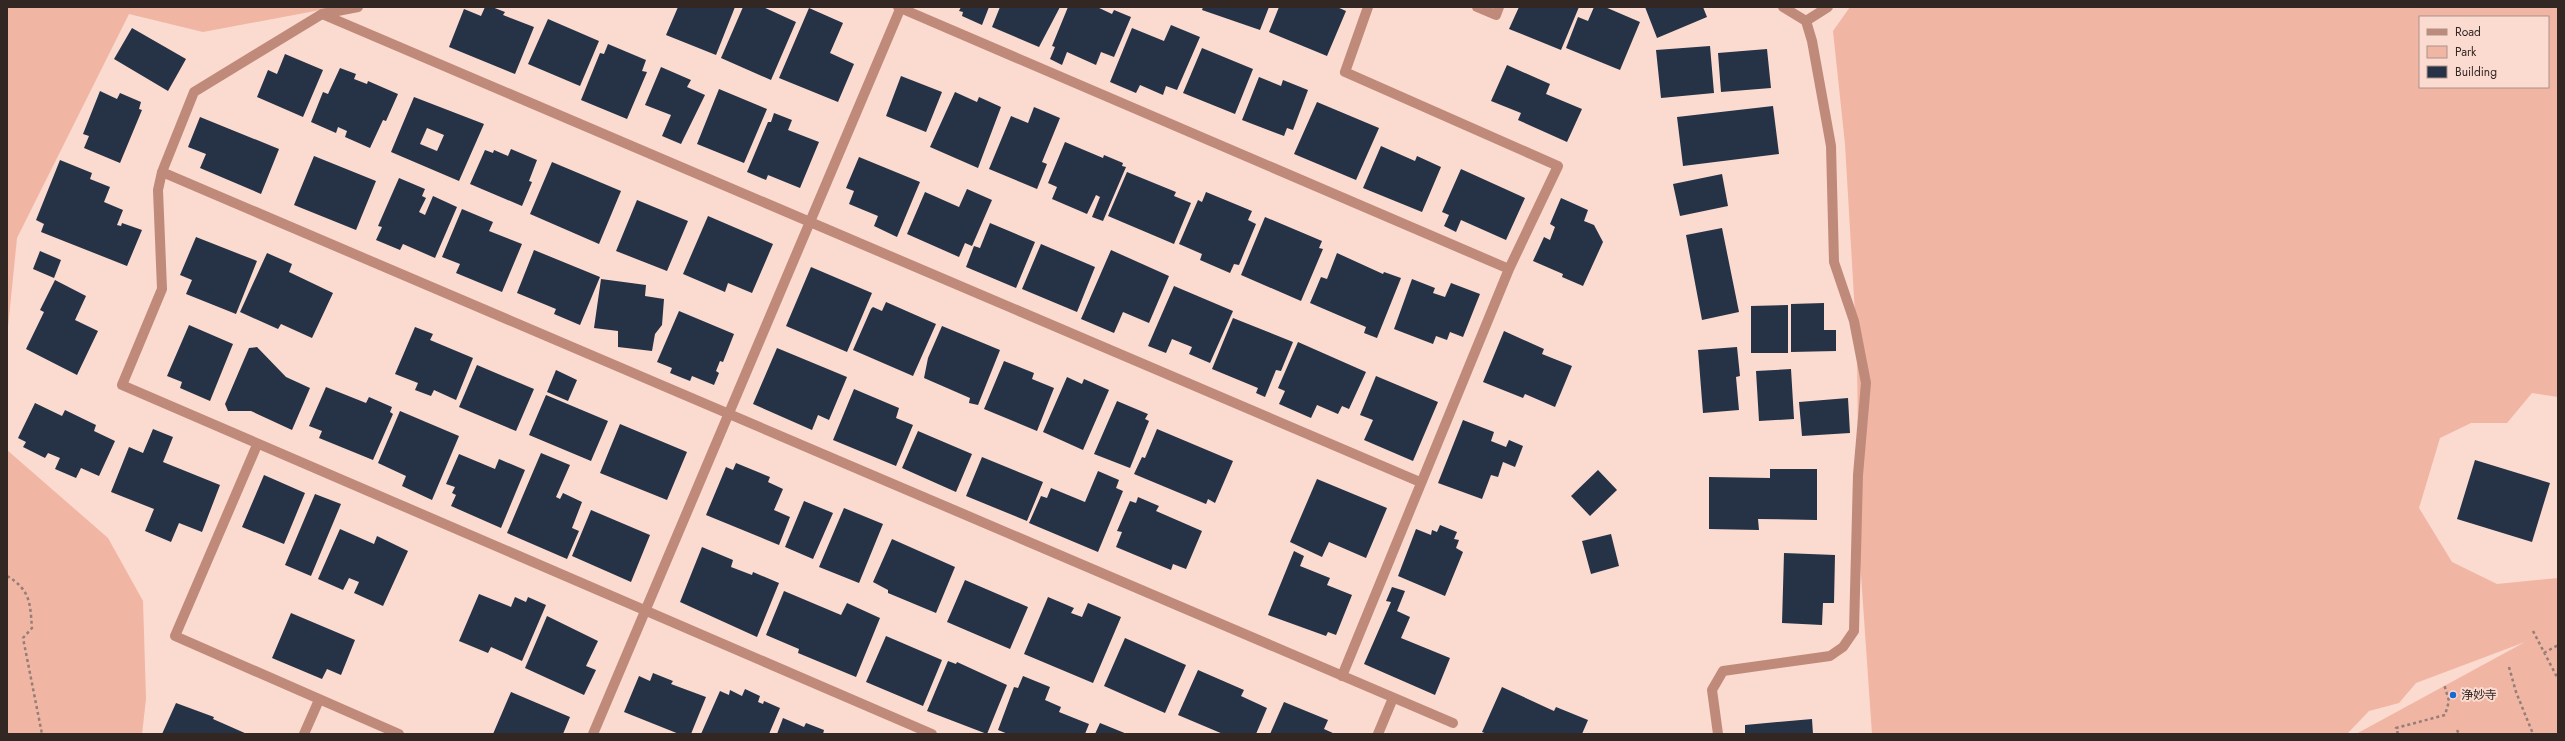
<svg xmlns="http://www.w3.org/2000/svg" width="2565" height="741" viewBox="0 0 2565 741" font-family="Jost,'Noto Sans JP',sans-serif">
<rect width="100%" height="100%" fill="#fbdad0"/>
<!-- green -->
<path fill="#f1b5a3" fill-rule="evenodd" d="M7,7H336L203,32L129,14L17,238L7,337Z
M1850,7H2558V397L2532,393L2507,423H2471L2440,438L2419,508L2452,562L2497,584L2558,578V734H2356L2525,642L2416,683L2399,703L2369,711L2347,734H1872L1859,546L1857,348L1845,144L1833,31ZM2420,17H2548V87H2420Z
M7,450L108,538L143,601L146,699L142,734H7Z"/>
<!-- building -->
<path fill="#263347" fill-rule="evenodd" d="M485,7H492L505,12L503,15L534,27L515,74L449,47L464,9L481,16Z
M678,7H735L716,55L666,35Z
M743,7H763L796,22L771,80L721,58Z
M961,7H989L982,25L962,16L963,12L959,11Z
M1000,7H1060L1039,47L992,27Z
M1068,7H1097L1112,14L1114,10L1131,17L1114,57L1101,52L1096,65L1067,52L1062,65L1050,59L1055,47L1052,46Z
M1203,7H1269L1260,30L1202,10Z
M1279,7H1337L1346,11L1327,56L1269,32Z
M1519,7H1579L1561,50L1509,29Z
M1594,7H1605L1640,22L1620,70L1566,48L1578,17L1588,21Z
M1645,7H1703L1707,17L1657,38Z
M809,8L843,23L830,53L854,64L838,102L779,78Z
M548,19L599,41L580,86L528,64Z
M1171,25L1200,37L1177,90L1166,86L1163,95L1140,85L1136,93L1110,82L1132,28L1164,41Z
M132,28L186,59L168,91L114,59Z
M608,44L646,60L642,71L647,72L627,119L581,100L600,53L604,54Z
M1710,46L1714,93L1661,98L1656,50Z
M1202,48L1253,69L1235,114L1183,93Z
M1767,49L1771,88L1721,92L1718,53Z
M285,54L323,70L303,117L257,97L268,70L277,74Z
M1507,65L1550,84L1546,94L1582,109L1567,142L1518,120L1521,113L1491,101Z
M661,67L691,80L687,87L705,95L681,144L662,136L671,115L645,105Z
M340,68L356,74L354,79L367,84L368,81L398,94L386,121L383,120L370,148L345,137L347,131L338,127L336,133L311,122L323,92L328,94Z
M901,76L942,92L926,132L886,116Z
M1259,77L1281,86L1283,80L1308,90L1293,130L1287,128L1284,136L1242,120Z
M719,89L767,109L744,163L697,144Z
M100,91L117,99L120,93L141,102L139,109L142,110L120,163L84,148L89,136L83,134Z
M955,92L977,102L979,97L1001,107L978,168L930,147Z
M414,97L484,124L459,181L391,152ZM427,128L444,135L437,151L420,144Z
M1317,102L1379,128L1356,180L1294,154Z
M1773,106L1779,154L1683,166L1677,117Z
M1034,107L1060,118L1042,162L1047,164L1037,189L989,169L1011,116L1028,123Z
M774,113L792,120L788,130L819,142L800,188L768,175L766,180L747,172L768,122H771Z
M200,117L279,149L261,194L200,168L206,154L188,147Z
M1065,142L1103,158L1104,155L1123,163L1122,166L1126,167L1103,221L1092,217L1100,197L1096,195L1087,214L1052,199L1057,187L1048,183Z
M1381,146L1415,161L1417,156L1441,167L1422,212L1363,188Z
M511,149L537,160L529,181L532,182L522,206L470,184L485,150L493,153L494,150L508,156Z
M314,156L376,181L356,230L294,205Z
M859,157L920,182L897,237L874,226L878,216L849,204L854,191L846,188Z
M60,160L92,173L90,179L110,187L104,202L123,210L117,225L121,226L122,223L142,230L127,266L41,232L44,224L36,220Z
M552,162L621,191L599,244L530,214Z
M1461,169L1525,198L1506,240L1461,220L1456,232L1444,226L1449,215L1442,212Z
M1127,172L1176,192L1174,196L1191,203L1174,244L1108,216Z
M1722,174L1728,206L1680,216L1673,184Z
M399,178L425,189L422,196L426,198L419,212L425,215L433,196L457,207L435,258L403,244L400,250L376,240L382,227L378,226Z
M967,189L992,200L972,246L965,243L959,257L907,234L925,192L959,207Z
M1206,192L1252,211L1248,220L1256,224L1239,265L1234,264L1230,273L1200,260L1202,254L1179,244L1198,200L1202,202Z
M1561,198L1588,210L1584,221L1594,225L1603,242L1583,286L1562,277L1563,274L1533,261L1544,237L1550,240L1555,227L1550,224Z
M637,200L688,221L667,271L616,251Z
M462,209L493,222L489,231L522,244L502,292L456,273L460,264L442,257Z
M708,216L773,244L752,293L728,283L725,292L683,274Z
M1265,217L1322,241L1319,248L1323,249L1301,301L1241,275Z
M990,223L1035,242L1016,288L966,267L974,246L980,248Z
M1722,228L1739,312L1702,320L1686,235Z
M196,237L257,261L236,314L186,294L192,280L180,275Z
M1041,244L1095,267L1077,312L1022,289Z
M534,250L600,277L580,325L554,314L556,309L517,293Z
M1111,250L1169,276L1149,323L1123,312L1114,333L1081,319Z
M40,251L61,260L54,278L33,269Z
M267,253L292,264L289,272L333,293L312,338L281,324L278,329L240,312Z
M1337,253L1383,274L1384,272L1401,278L1377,338L1364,333L1366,327L1310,303L1321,277L1327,279Z
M811,267L872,293L847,352L786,326Z
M601,279L646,285L645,296L664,299L662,325L655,334L652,351L618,347V331L594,328Z
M1412,279L1435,288L1433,293L1445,297L1451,283L1480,294L1463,337L1450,332L1447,340L1436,336L1433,344L1394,329Z
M55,280L86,296L75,320L98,331L77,375L26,349L44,312L40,310Z
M1174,286L1233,311L1210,363L1189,354L1192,347L1172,339L1166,353L1148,346Z
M886,302L936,324L913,376L853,350L871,309L873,307L882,311Z
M1824,303V330H1836V351L1791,352V304Z
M1788,305V353H1751V306Z
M679,311L734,334L723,362L720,361L716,371L719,373L714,385L692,376L690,381L670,373L672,368L657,362Z
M1233,318L1293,342L1281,371L1276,370L1265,397L1256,393L1258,388L1212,369Z
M189,325L233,344L210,401L180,388L182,382L167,376Z
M942,326L1000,350L978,405L969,403L970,398L924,378L928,358Z
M415,327L433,334L430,340L473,358L456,400L434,390L431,396L415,390L418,383L395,374Z
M1504,331L1544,349L1542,354L1572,366L1555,407L1525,394L1523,398L1483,382Z
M1298,342L1366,372L1349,409L1342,406L1338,414L1317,405L1311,418L1279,404L1285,391L1278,388Z
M257,347L286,377L310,388L292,430L251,411H228L225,404L249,348Z
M1737,347L1740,376L1736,377L1739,410L1703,413L1698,350Z
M777,348L847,377L829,420L818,415L812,430L753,404Z
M1004,361L1034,373L1032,379L1054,388L1037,431L984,409Z
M477,365L534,389L516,431L459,407Z
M1791,369L1794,419L1759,421L1756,371Z
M556,370L577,380L568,401L547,392Z
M1376,376L1438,402L1413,461L1364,440L1373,420L1360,415Z
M1067,377L1082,384L1084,379L1109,390L1083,450L1043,432Z
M326,387L366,403L369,397L392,407L390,412L393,414L373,460L319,438L322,431L309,426Z
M854,389L899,408L896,418L913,425L896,466L833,440Z
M546,395L608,421L591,461L529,435Z
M1848,398L1850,433L1802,436L1799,402Z
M1117,401L1148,414L1145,419L1149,421L1130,468L1094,454Z
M35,403L62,416L65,410L96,425L94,431L115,441L99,476L81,468L76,478L55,469L60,458L48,453L45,458L23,447L26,442L18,438Z
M400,411L459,436L432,500L402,486L406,476L378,463Z
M1463,420L1494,432L1491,441L1506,447L1509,440L1523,446L1515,467L1503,462L1498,477L1491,475L1482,499L1438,483Z
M620,424L687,452L667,500L600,473Z
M153,429L173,437L163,462L220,485L202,532L179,523L171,542L145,531L154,509L111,492L129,447L143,453Z
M1157,429L1233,461L1215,503L1208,499L1206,504L1134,474L1142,457L1145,458Z
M918,431L972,454L956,492L902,468Z
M541,453L570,465L556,497L560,499L563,493L582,502L572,528L579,531L567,559L507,533Z
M459,454L495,469L499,459L525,470L501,528L451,506L456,495L452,493L455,487L446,484Z
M982,457L1043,482L1027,521L966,496Z
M2475,460L2550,483L2532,542L2457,519Z
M736,463L770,477L768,482L783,489L774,510L790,517L779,545L706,515L726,467L733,470Z
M1770,469H1817V520L1758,519L1759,530L1709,529V477L1770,478Z
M1598,470L1617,490L1590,516L1571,496Z
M1098,471L1119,480L1116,488L1123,491L1098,552L1029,523L1041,496L1047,498L1051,488L1085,502Z
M264,475L305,493L284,544L242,527Z
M1317,479L1387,508L1366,558L1329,542L1322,557L1290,542Z
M315,494L341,504L311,576L285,565Z
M1138,497L1159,506L1156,511L1202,531L1186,569L1173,564L1171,570L1116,547L1122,532L1117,531L1130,501L1136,503Z
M804,501L833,513L813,559L785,547Z
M844,508L883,524L859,583L819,567Z
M591,510L650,535L631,582L572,556Z
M1440,525L1457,532L1454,539L1459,540L1456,548L1463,552L1445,596L1398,576L1416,529L1431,535L1432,530L1437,532Z
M340,529L374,544L377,536L408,551L383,606L354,593L359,582L349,578L343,590L318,579Z
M1611,534L1619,566L1591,574L1582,541Z
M892,539L955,567L936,613L888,593V590L873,582Z
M702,547L733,560L731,567L752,575L753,572L779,583L757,637L680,602Z
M1294,551L1304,556L1300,566L1330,578L1327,585L1352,595L1336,635L1328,632L1326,636L1268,615Z
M1784,553L1835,555L1834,603H1823L1822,625L1782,623Z
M965,580L1028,607L1010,649L947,622Z
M1392,587L1405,591L1397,611L1410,617L1401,638L1450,658L1435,695L1364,664L1391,602L1386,601Z
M784,591L841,615L847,603L880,618L856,677L798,653L799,649L766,635Z
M479,594L511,607L515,597L526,602L528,597L546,605L522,661L491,647L488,653L459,641Z
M1048,597L1074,608L1071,613L1082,617L1088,603L1121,617L1093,683L1024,654Z
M291,613L355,640L341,675L327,669L322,679L272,658Z
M547,616L598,641L586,666L596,670L584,695L525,668Z
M886,636L942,660L923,706L866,682Z
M1125,638L1186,665L1165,713L1104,686Z
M948,661L956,664L957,662L1007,685L987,734L927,711Z
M1198,670L1244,690L1241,696L1267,708L1256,734H1223L1178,715Z
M653,673L673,681L671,684L706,697L691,734H679L624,712L639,676L650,681Z
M1023,676L1050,687L1045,700L1061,707L1059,712L1089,724L1085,734H1008L998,730L1014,687L1018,688Z
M1502,687L1554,711L1556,707L1588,720L1582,734H1487L1482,732Z
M745,689L760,696L758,702L763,704L764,701L780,708L769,734H701L720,691L729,695L730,690L742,696Z
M511,692L570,717L563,734H493Z
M1284,702L1328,720L1324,729L1335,734H1270Z
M176,703L214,717L213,719L247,734H162Z
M783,718L804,727L806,723L824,730L823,734H777Z
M1812,719L1813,734H1745V725Z
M1100,723L1127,734H1095Z"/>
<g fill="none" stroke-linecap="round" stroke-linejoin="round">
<!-- path -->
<path stroke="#947e77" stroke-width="2.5" stroke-dasharray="3 3" stroke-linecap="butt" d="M7,576C31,590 30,604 32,628L23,638L42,734
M2533,631L2558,679
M2544,653L2558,645
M2509,667L2516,692L2533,734
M2457,730L2459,734
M2398,734L2396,728L2445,715L2449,701L2444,684"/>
<!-- lane -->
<path stroke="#c08a7a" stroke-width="10" d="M1806,21L1828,7"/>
<!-- street -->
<path stroke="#c08a7a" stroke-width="10" d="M358,7L322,14L194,92L162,172L158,190L162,289L122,385L932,734
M898,7L1509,269
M1477,7L1496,15L1499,7
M322,14L1420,482
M162,172L1453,723
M257,445L175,636L399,734
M1342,676L1509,269L1558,166L1345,72L1368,7
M304,734L319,700
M593,734L901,7
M1378,734L1393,698
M1718,734L1712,690L1723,671L1830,656L1843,647L1854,631L1858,475L1866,383L1854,321L1834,262L1831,146L1812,41L1806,21L1783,7"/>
</g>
<!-- markers -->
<circle fill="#1869d3" stroke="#fbdad0" stroke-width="1.5" cx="2453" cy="695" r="4"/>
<g text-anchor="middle" stroke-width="4" stroke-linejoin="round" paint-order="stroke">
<!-- poi labels -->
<g font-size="12" fill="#332724" stroke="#fbdad0" text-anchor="start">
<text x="2461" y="699">浄妙寺</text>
</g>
</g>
<!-- border -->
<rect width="2565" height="741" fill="none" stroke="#332724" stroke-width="16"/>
<!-- legend -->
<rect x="2419" y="16" width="130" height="72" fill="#fbdad0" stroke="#ab928b"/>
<rect x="2427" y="29" width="20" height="6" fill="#c08a7a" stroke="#ab928b"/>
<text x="2455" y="36" font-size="12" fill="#332724">Road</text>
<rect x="2427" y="46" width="20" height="12" fill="#f1b5a3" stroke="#ab928b"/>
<text x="2455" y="56" font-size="12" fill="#332724">Park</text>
<rect x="2427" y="66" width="20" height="12" fill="#263347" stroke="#ab928b"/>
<text x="2455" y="76" font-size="12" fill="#332724">Building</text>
</svg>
